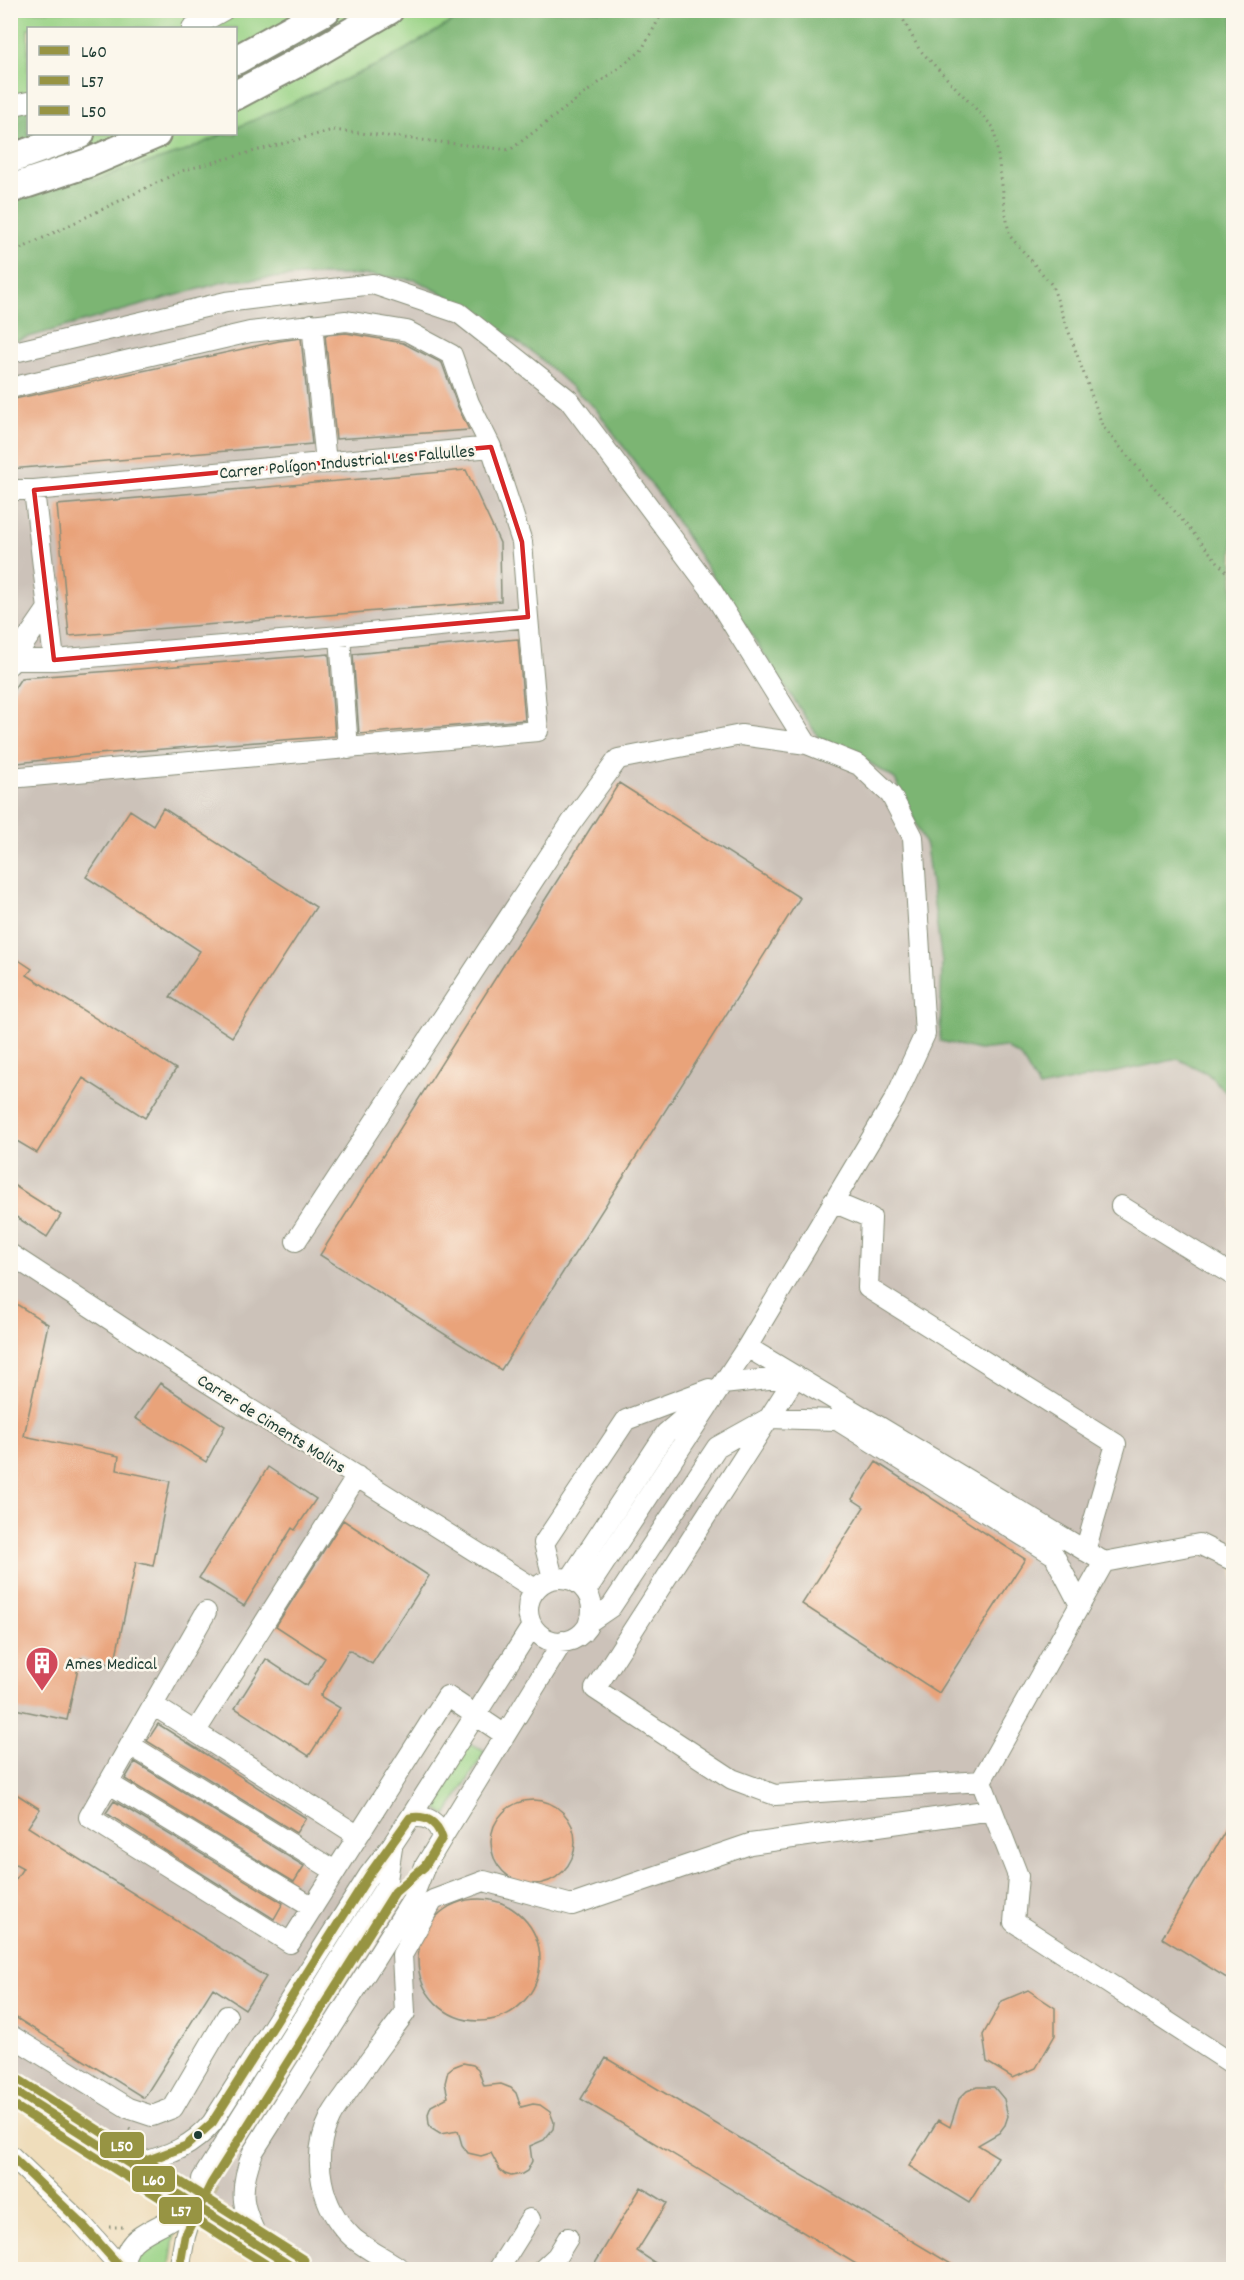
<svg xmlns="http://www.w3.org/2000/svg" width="1244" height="2280" viewBox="0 0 1244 2280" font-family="Dekko,sans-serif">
<rect width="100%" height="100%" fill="#fbf7ec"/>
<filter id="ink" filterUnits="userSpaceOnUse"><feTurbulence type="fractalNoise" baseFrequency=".0167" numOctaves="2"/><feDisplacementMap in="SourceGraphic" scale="12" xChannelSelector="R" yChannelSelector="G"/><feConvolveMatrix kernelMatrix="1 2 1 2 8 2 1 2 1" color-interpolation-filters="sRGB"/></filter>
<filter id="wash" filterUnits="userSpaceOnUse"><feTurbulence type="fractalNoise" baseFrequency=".008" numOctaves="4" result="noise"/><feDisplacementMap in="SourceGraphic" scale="24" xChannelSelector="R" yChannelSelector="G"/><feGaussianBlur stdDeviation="1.35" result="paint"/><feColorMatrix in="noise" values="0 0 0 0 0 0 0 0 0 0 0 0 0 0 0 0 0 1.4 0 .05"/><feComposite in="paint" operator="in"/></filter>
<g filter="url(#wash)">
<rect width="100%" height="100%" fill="#efddbb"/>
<!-- industrial -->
<path fill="#ccc2b9" d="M316,275H369L416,280L468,307L536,355L596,409L662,499L867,761L895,779L926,846L942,963L940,1041L979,1050L1005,1047L1021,1056L1039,1088L1178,1059L1207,1073L1233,1099V2269H323L11,2071L10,342L227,281Z"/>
<!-- green -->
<path fill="#9ad386" stroke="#5c885d" stroke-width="1.5" d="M10,11H470L386,61L236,128V28H28V111L11,91Z
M48,134H223L186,151L92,180L62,151Z
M467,1744H471L485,1752L446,1815L430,1803Z
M175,2232L170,2265L168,2269H140C127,2245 158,2239 175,2232Z"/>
<!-- forest -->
<path fill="#7bb573" stroke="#4d7954" stroke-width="1.5" d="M470,11H1233V1099L1207,1073L1178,1059L1039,1088L1021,1057L1005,1047L979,1050L940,1041L942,963L926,846L895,779L867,761L819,738L662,499L596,409L536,355L468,307L416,280L369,275H316L227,281L11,342L10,91L28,111V134H48L62,151L93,180L186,151L223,134H236V128L386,61Z"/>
<g id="blocks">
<!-- building -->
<path fill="#e9a37a" d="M346,333L403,343L442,363L458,407L469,430L336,439L325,335Z
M301,338L312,444L10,469V400L279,341Z
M466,470L500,543L501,601L69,636L57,505Z
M518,639L525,720L359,734L353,654Z
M329,654L335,736L85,755L10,764V695L21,678Z
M619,783L800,898L501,1370L320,1255Z
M163,808L316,907L232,1037L170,997L200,951L86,877L130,810L153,825Z
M17,959L32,969L27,975L176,1069L145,1118L83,1078L37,1153L10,1137V968Z
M10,1183L61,1215L47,1237L10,1213Z
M10,1300L48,1324L24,1436L119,1456L117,1470L170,1481L153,1566L136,1562L114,1665L80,1658L67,1720L10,1708Z
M160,1383L225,1426L206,1462L135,1418Z
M876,1462L1025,1559L939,1693L802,1604L864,1507L852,1499Z
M268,1467L316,1499L295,1530L292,1528L244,1606L199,1578Z
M343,1520L429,1576L372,1664L349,1650L320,1696L340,1708L309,1756L235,1708L266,1659L307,1686L325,1658L276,1626Z
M158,1724L306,1818L296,1833L147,1741Z
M135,1762L304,1866L294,1882L125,1779Z
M10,1790L40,1809L28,1827L266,1977L245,2009L213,1988L144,2098L10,2014V1888L23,1868L10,1861Z
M491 1842a42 42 0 1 1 84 0a42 42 0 1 1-84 0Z
M114,1801L283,1903L274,1919L106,1813Z
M1233,1818V1982L1162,1938Z
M418 1960a61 61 0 1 1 122 0a61 61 0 1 1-122 0Z
M1028,1990L1055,2008V2035L1036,2068L1013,2078L987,2062L983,2035L1002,2001Z
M606,2058L961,2270H866L581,2099Z
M463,2063L473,2065L478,2069L484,2086L501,2084L511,2088L516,2093L521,2107L533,2104L540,2105L550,2112L554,2122L553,2129L544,2140L530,2146L532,2161L527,2171L522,2174L511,2176L505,2174L500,2170L491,2153L481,2156L468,2153L462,2145L458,2131L440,2134L432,2129L429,2124L428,2114L431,2106L448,2097L445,2083L448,2071L453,2067Z
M977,2087H994L1004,2099L1008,2116L1005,2125L999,2133L978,2145L998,2157L969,2203L909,2166L938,2120L950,2127L959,2099L967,2091Z
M641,2187L667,2203L637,2251L666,2270H591Z"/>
</g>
</g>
<g filter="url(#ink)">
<use href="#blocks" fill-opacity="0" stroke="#878d78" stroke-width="1.5"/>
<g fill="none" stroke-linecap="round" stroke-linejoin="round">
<!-- minor-tunnel -->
<path stroke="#c5bda0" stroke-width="20" stroke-dasharray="20 10" stroke-linecap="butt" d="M192,2219L211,2184"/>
<!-- minor casing -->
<g stroke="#878d78" stroke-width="22">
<path id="minor" d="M192,28L224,10
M10,106L28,102
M312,324L326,463
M10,353L226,302L373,284L459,313L569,400L712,591L807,744
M10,388L250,332L346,321L407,331L452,355L469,403L491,447
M10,490H34
M340,636L348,749
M14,660H54L340,636L528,617L522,542L491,447L34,490L54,660
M10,664L47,610
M10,778L538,731L528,617
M833,1202L871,1218L868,1288L1116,1444L1085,1551
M1121,1206L1234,1276
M296,1241L571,823L618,759L741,735L807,744L859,765L891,795L913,837L925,1034L895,1099L747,1347L586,1591
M10,1254L175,1362L535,1589
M747,1347L1104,1562L1199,1544L1234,1561
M796,1376L595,1689L732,1779L775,1795L981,1781
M1104,1562L981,1781L1018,1876L1014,1922L1234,2065
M553,1578L544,1543L626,1420L709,1389
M528 1610a32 32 0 1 1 64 0a32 32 0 1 1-64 0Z
M570,1579L666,1433L723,1384L796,1376
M206,1612L89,1817L290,1943L447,1696L505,1735
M589,1622L611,1607L717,1447L769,1418L837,1420L1054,1555L1080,1605
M153,1705L357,1835
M196,1731L357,1476
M130,1745L335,1871
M108,1783L313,1907
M410,1818L532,1626
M442,1838L563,1641
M10,2035L128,2108L152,2116L173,2108L227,2016
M10,2155L81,2223L123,2270
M133,2166C166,2155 189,2150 212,2123L369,1875L392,1845L410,1818C426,1814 439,1822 442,1838L425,1866L411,1902L253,2152C237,2193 242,2209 262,2247
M202,2179L386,1886L392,1848
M124,2270C123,2235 151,2233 174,2217
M179,2270L185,2236L188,2226
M402,2270C387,2259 365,2249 352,2237C321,2208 310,2157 330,2118C334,2109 342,2100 348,2091C366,2065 385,2039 405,2013L402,1955L433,1900L484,1881L572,1905L750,1844L992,1810
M498,2270L530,2219
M542,2270L557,2256L568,2238"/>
</g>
<!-- major casing -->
<g stroke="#878d78" stroke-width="27">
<path id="major" d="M10,2088L298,2270"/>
</g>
<!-- highway casing -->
<g stroke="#878d78" stroke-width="32">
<path id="highway" d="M236,60L326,10
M236,95L310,56L389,10
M10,159L80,134
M10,189L88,163L156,134"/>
</g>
<!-- path -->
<path stroke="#878d78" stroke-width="3" stroke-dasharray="1.5 4.5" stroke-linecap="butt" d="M898,10L919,49L994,128L1009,235L1052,285L1103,427L1234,581
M10,254L181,171L333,130L510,150L641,51L664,10
M129,2129L149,2142
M109,2227H123"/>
<!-- minor -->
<use href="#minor" stroke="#fff" stroke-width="20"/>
<!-- major -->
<use href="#major" stroke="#fff" stroke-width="24"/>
<!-- highway -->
<use href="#highway" stroke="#fff" stroke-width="28"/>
<!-- bus-1 casing -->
<g stroke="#fbf7ec" stroke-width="14">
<path id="bus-1" d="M10,2088L297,2270
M10,2155L81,2223L123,2270
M133,2166L186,2146L212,2123L369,1875L410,1818C426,1815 437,1822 442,1838L425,1866L395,1892L211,2184L185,2236L179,2270"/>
</g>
<!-- bus-2 casing -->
<g stroke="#fbf7ec" stroke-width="14">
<path id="bus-2" d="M10,2103L275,2270"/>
</g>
<!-- bus-3 casing -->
<g stroke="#fbf7ec" stroke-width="14">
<path id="bus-3" d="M16,2078L304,2260"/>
</g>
<!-- bus-1 -->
<use href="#bus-1" stroke="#979443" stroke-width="9"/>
<!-- bus-2 -->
<use href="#bus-2" stroke="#979443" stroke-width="9"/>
<!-- bus-3 -->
<use href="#bus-3" stroke="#979443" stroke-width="9"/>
</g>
</g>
<!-- marked area -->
<path fill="none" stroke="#d62828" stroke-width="4.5" stroke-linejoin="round" d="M491,447L522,542L528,617L54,660L34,490Z"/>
<!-- icons -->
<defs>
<g id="building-pin" transform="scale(1.725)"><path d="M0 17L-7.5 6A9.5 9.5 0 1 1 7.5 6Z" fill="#d1495b" stroke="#fbf7ec"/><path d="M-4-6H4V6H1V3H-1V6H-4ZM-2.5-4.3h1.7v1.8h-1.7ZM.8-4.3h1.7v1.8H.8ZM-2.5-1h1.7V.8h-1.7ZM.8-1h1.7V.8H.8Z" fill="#fff"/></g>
</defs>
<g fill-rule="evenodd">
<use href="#building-pin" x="42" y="1663"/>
</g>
<!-- markers -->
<circle fill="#1f3d34" stroke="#fbf7ec" stroke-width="2" cx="198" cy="2135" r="5"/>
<g text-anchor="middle" stroke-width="5" stroke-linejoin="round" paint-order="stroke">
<!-- street labels -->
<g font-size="18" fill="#1f3d34" stroke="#fbf7ec">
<text transform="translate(347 461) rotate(-5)" y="6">Carrer Polígon Industrial Les Fallulles</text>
<text transform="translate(272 1423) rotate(32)" y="6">Carrer de Ciments Molins</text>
</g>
<!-- poi labels -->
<g font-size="18" fill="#1f3d34" stroke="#fbf7ec" text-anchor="start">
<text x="65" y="1669">Ames Medical</text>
</g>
</g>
<g stroke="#fbf7ec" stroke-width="2">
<rect x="99" y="2131" width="46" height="28" rx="6" fill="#979443"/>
<rect x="131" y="2165" width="45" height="28" rx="6" fill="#979443"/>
<rect x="158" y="2196" width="45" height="29" rx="6" fill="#979443"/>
</g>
<g font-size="16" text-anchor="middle" font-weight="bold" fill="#fff">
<text x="122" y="2151">L50</text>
<text x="154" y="2185">L60</text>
<text x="181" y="2216">L57</text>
</g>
<!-- margin -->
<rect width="1244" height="2280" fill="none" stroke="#fbf7ec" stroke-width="36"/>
<!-- legend -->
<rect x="27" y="27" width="210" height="108" fill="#fbf7ec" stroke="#a3ada2" stroke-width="1.5"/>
<rect x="39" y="46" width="30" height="9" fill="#979443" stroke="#a3ada2" stroke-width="1.5"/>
<text x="81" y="57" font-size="18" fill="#1f3d34">L60</text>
<rect x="39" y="76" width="30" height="9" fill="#979443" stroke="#a3ada2" stroke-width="1.5"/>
<text x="81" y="87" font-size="18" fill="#1f3d34">L57</text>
<rect x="39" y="106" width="30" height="9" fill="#979443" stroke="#a3ada2" stroke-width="1.5"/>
<text x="81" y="117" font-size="18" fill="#1f3d34">L50</text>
</svg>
